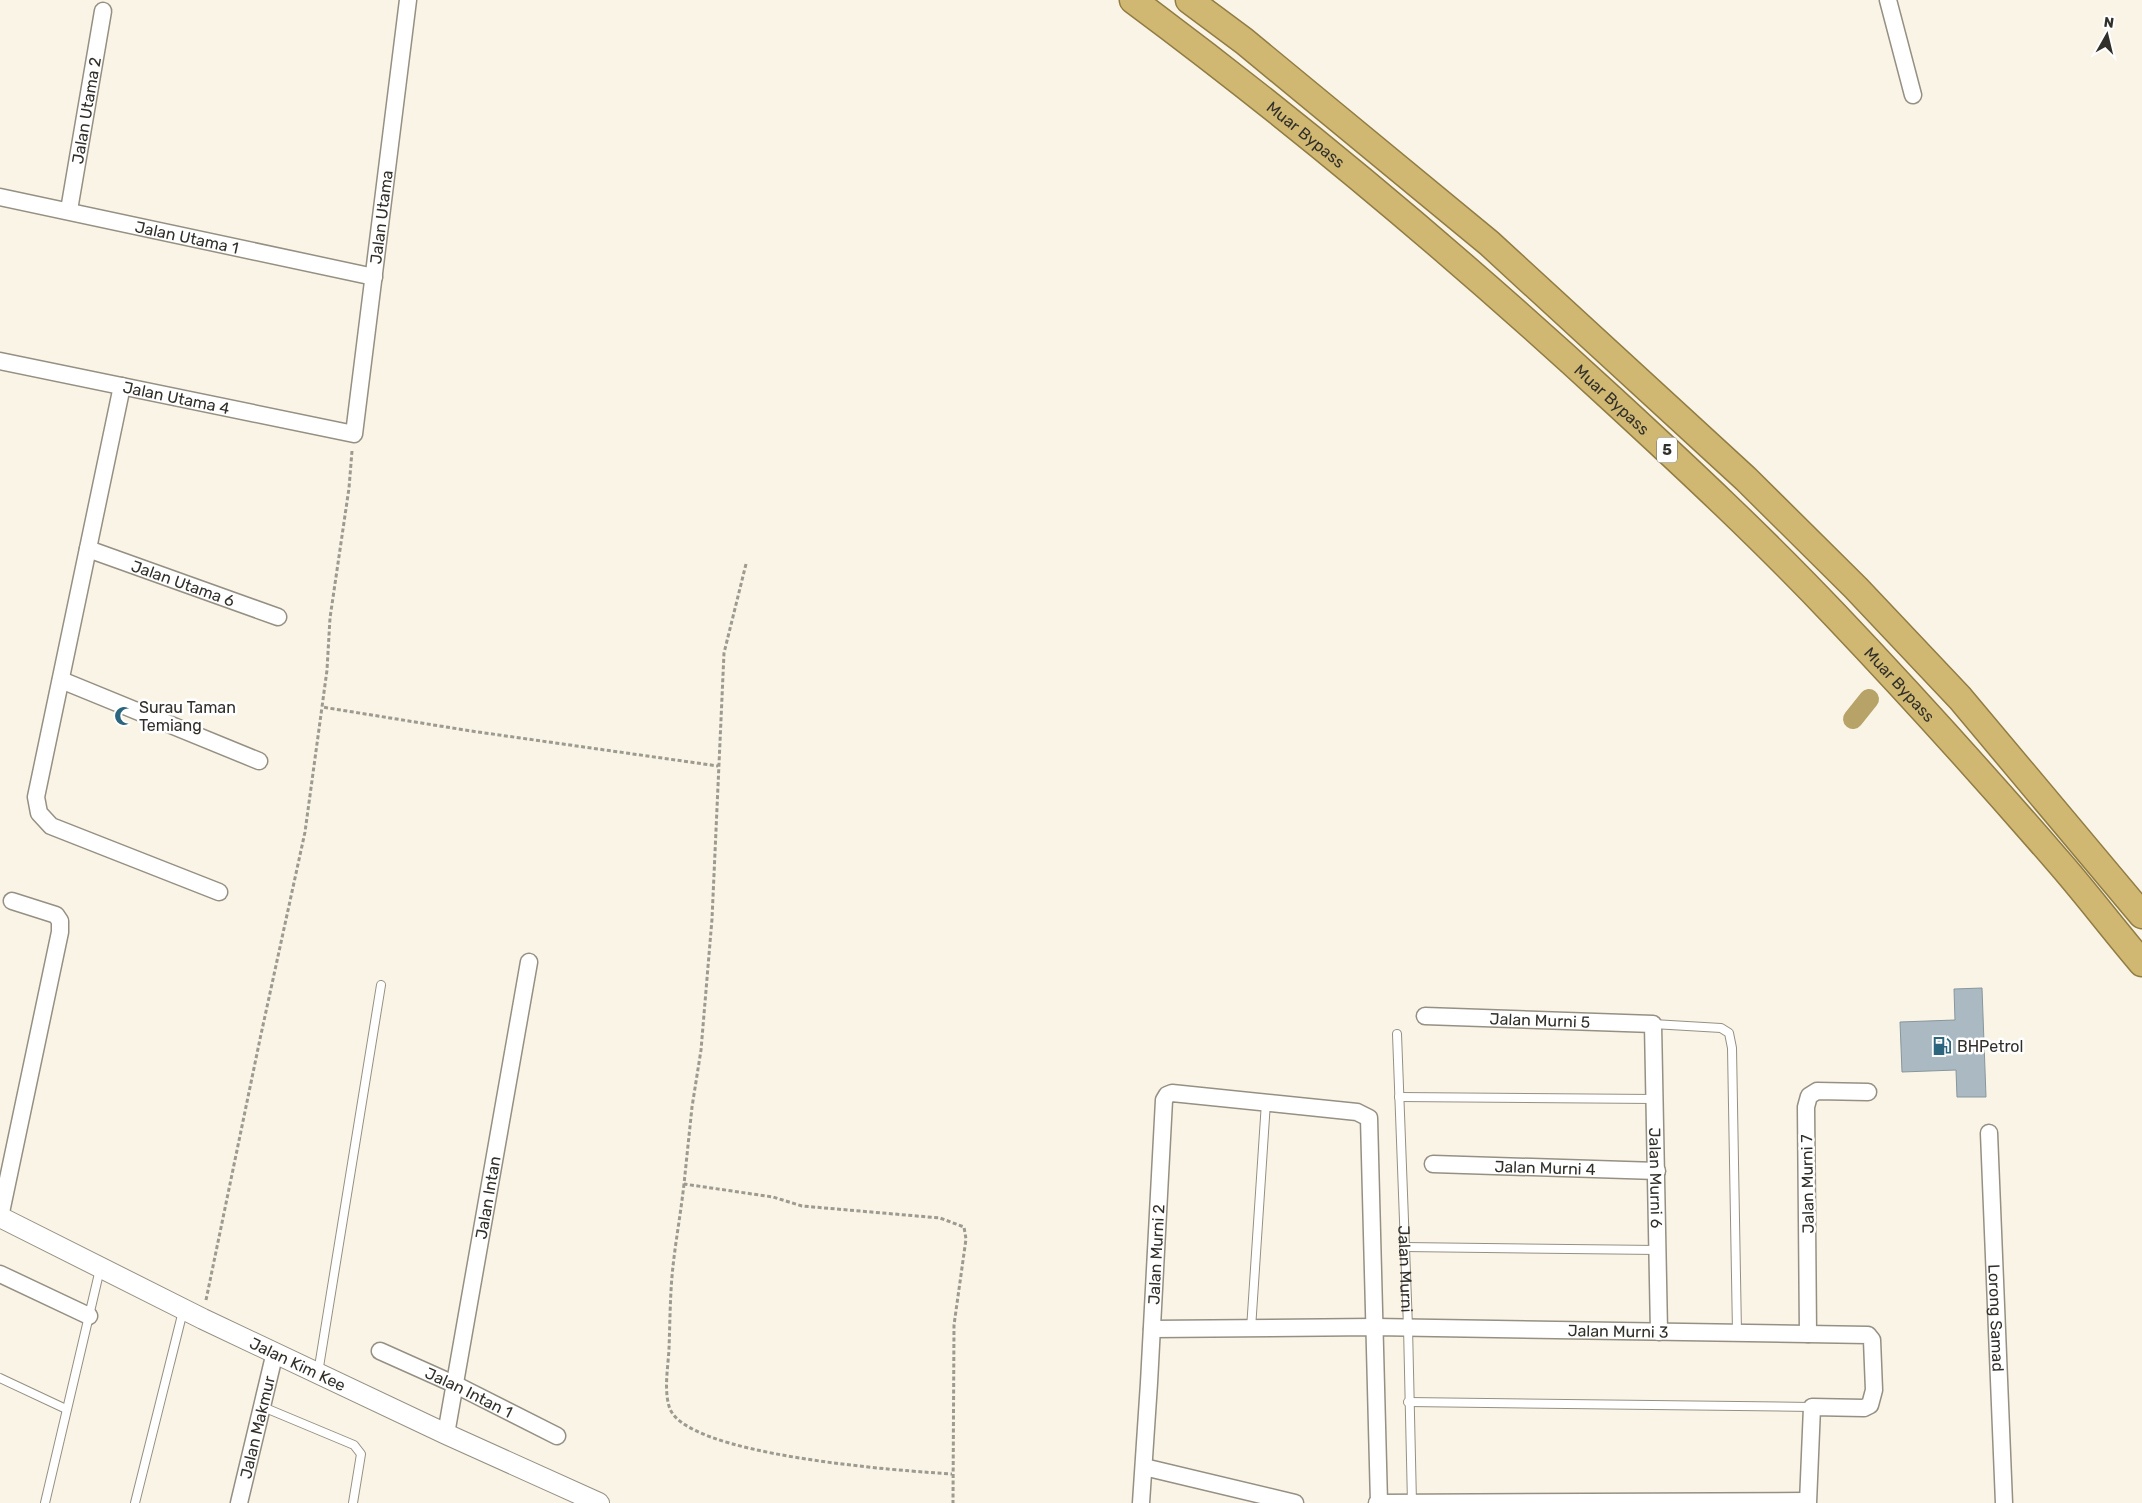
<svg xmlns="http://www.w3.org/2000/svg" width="2142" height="1503" viewBox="0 0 2142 1503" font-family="Rubik,sans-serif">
<rect width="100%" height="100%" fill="#f9f4e6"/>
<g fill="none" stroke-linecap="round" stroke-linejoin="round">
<!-- canal -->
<path stroke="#b7a268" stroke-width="20" d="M1853,719L1869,699"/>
</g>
<!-- building -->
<path fill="#abbac2" stroke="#87969d" d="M1982,988L1986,1097H1957L1956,1070L1902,1072L1900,1022L1955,1020L1954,989Z"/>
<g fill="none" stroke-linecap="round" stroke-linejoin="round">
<!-- service casing -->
<g stroke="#959083" stroke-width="10">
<g id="service">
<path d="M1653,1024L1721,1028L1729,1033L1732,1048L1737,1333"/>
<path id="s1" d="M1397,1034L1408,1327L1412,1503"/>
<path d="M1399,1097L1655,1099"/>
<path d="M1404,1247L1658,1250"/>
<path d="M1251,1329L1266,1102"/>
<path d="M318,1373L381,985"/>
<path d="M0,1378L66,1409"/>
<path d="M1408,1402L1812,1407"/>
<path d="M263,1407L354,1445L361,1454L353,1503"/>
<path d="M45,1503L100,1269"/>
<path d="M135,1503L183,1311"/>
</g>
</g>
<!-- minor casing -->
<g stroke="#959083" stroke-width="19">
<g id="minor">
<path d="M1888,0L1913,95"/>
<path id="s2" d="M0,197L374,277"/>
<path id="s3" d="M69,210L103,11"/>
<path id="s4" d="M0,361L354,434L408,0"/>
<path d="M122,386L36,797L39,813L51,826L219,892"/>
<path id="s5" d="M88,549L278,617"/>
<path d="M61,680L259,761"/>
<path id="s6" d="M1425,1016L1653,1024L1659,1332"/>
<path id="s7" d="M1989,1133L2004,1503"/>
<path id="s8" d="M1433,1164L1657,1171"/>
<path d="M0,1217L60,932V921L56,915L12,901"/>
<path d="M0,1274L89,1316"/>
<path id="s9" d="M1152,1329L1375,1327L1868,1335L1872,1340L1874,1390L1870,1405L1864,1408L1812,1407L1808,1503"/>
<path d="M1808,1334L1806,1107L1809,1096L1817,1091L1868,1092"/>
<path id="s10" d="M380,1351L456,1385L557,1436"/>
<path id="s11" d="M446,1434L529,962"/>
<path d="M1144,1467L1295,1503"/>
<path id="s12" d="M239,1503L275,1352"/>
<path id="s13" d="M1141,1503L1149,1383L1164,1100L1167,1095L1172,1093L1357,1112L1369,1118L1379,1503"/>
<path d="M1377,1503L1807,1501"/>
</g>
</g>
<!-- tertiary casing -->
<g stroke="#959083" stroke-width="22">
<g id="tertiary">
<path id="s14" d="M0,1217L203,1319L446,1434L599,1503"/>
</g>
</g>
<!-- trunk casing -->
<g stroke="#917c43" stroke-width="29">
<g id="trunk">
<path id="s15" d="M1133,0C1300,124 1460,259 1613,400C1689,470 1764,540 1835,615C1911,695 1985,777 2057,860C2086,893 2113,929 2142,963"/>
<path d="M1189,0L1244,41L1489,243L1746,479L1856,588L1960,698L2142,915"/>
</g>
</g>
<!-- path -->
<path stroke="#9d9a90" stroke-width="3" stroke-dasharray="4 2.5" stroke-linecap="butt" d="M352,451L349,488L330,618L327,670L322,707L471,731L718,766
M746,564L724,653L712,919L701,1050L692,1107L684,1184L773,1197L802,1206L940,1218L964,1227L966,1239L954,1325L953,1503
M684,1184C681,1211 676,1239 673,1266C670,1293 670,1322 669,1349C668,1367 664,1389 669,1406C681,1456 905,1471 952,1474
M206,1300L260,1039L305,832L322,707"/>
<!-- service -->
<use href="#service" stroke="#fff" stroke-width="8"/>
<!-- minor -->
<use href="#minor" stroke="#fff" stroke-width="16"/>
<!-- tertiary -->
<use href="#tertiary" stroke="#fff" stroke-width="20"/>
<!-- trunk -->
<use href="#trunk" stroke="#d0b873" stroke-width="26"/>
</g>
<!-- icons -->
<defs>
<g id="mosque-bare" transform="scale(1.5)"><path d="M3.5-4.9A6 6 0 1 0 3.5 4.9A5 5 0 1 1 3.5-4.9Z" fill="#2b657e" stroke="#fff" stroke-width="2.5" paint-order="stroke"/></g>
<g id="fuel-bare" transform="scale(1.5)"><path d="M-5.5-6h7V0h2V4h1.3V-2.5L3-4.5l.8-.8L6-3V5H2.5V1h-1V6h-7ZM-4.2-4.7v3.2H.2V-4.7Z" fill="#2b657e" stroke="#fff" stroke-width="2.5" paint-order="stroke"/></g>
</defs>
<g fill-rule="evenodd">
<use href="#mosque-bare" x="124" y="716"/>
<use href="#fuel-bare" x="1942" y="1046"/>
</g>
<g text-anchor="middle" stroke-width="5" stroke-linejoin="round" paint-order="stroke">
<!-- shield labels -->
<rect fill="#fff" stroke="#6f6d6a" stroke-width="1" x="1657" y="437.5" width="20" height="25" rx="4"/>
<g font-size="15" font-weight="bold" fill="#312f2a">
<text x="1667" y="455">5</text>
</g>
<!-- street labels -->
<g font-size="16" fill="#312f2a" stroke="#fff">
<text dy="6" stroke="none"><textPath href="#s3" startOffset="101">Jalan Utama 2</textPath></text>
<text dy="6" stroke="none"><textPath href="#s15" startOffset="219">Muar Bypass</textPath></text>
<text dy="6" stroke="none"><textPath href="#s4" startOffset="580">Jalan Utama</textPath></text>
<text dy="6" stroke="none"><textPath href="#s2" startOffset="191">Jalan Utama 1</textPath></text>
<text dy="6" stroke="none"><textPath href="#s4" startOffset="180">Jalan Utama 4</textPath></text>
<text dy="6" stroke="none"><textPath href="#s15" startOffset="624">Muar Bypass</textPath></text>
<text dy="6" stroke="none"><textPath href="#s5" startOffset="101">Jalan Utama 6</textPath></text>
<text dy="6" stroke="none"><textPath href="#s15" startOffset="1029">Muar Bypass</textPath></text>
<text dy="6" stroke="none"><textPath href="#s6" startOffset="115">Jalan Murni 5</textPath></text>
<text dy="6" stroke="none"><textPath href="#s8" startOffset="112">Jalan Murni 4</textPath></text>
<text dy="6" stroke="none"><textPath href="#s6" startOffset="382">Jalan Murni 6</textPath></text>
<text transform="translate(1807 1184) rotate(-91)" y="6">Jalan Murni 7</text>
<text dy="6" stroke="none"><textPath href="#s11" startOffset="240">Jalan Intan</textPath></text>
<text dy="6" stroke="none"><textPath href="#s13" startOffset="249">Jalan Murni 2</textPath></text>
<text dy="6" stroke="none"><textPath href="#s1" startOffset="235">Jalan Murni</textPath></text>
<text dy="6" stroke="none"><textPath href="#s7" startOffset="185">Lorong Samad</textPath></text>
<text dy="6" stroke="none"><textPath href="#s9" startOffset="466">Jalan Murni 3</textPath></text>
<text dy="6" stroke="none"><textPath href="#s14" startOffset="332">Jalan Kim Kee</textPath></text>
<text dy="6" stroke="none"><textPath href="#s10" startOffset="98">Jalan Intan 1</textPath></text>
<text dy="6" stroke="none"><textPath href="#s12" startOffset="78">Jalan Makmur</textPath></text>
</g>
<!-- poi labels -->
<g font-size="16" fill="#312f2a" stroke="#fff" text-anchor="start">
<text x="139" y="713">Surau Taman<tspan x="139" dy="18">Temiang</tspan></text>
<text x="1957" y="1052">BHPetrol</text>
</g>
</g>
<!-- north arrow -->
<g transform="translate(2107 35) rotate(8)" stroke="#ffffff" stroke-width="4" paint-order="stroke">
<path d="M0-4L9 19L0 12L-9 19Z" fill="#312f2a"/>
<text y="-8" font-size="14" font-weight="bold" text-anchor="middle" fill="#312f2a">N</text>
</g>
</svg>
